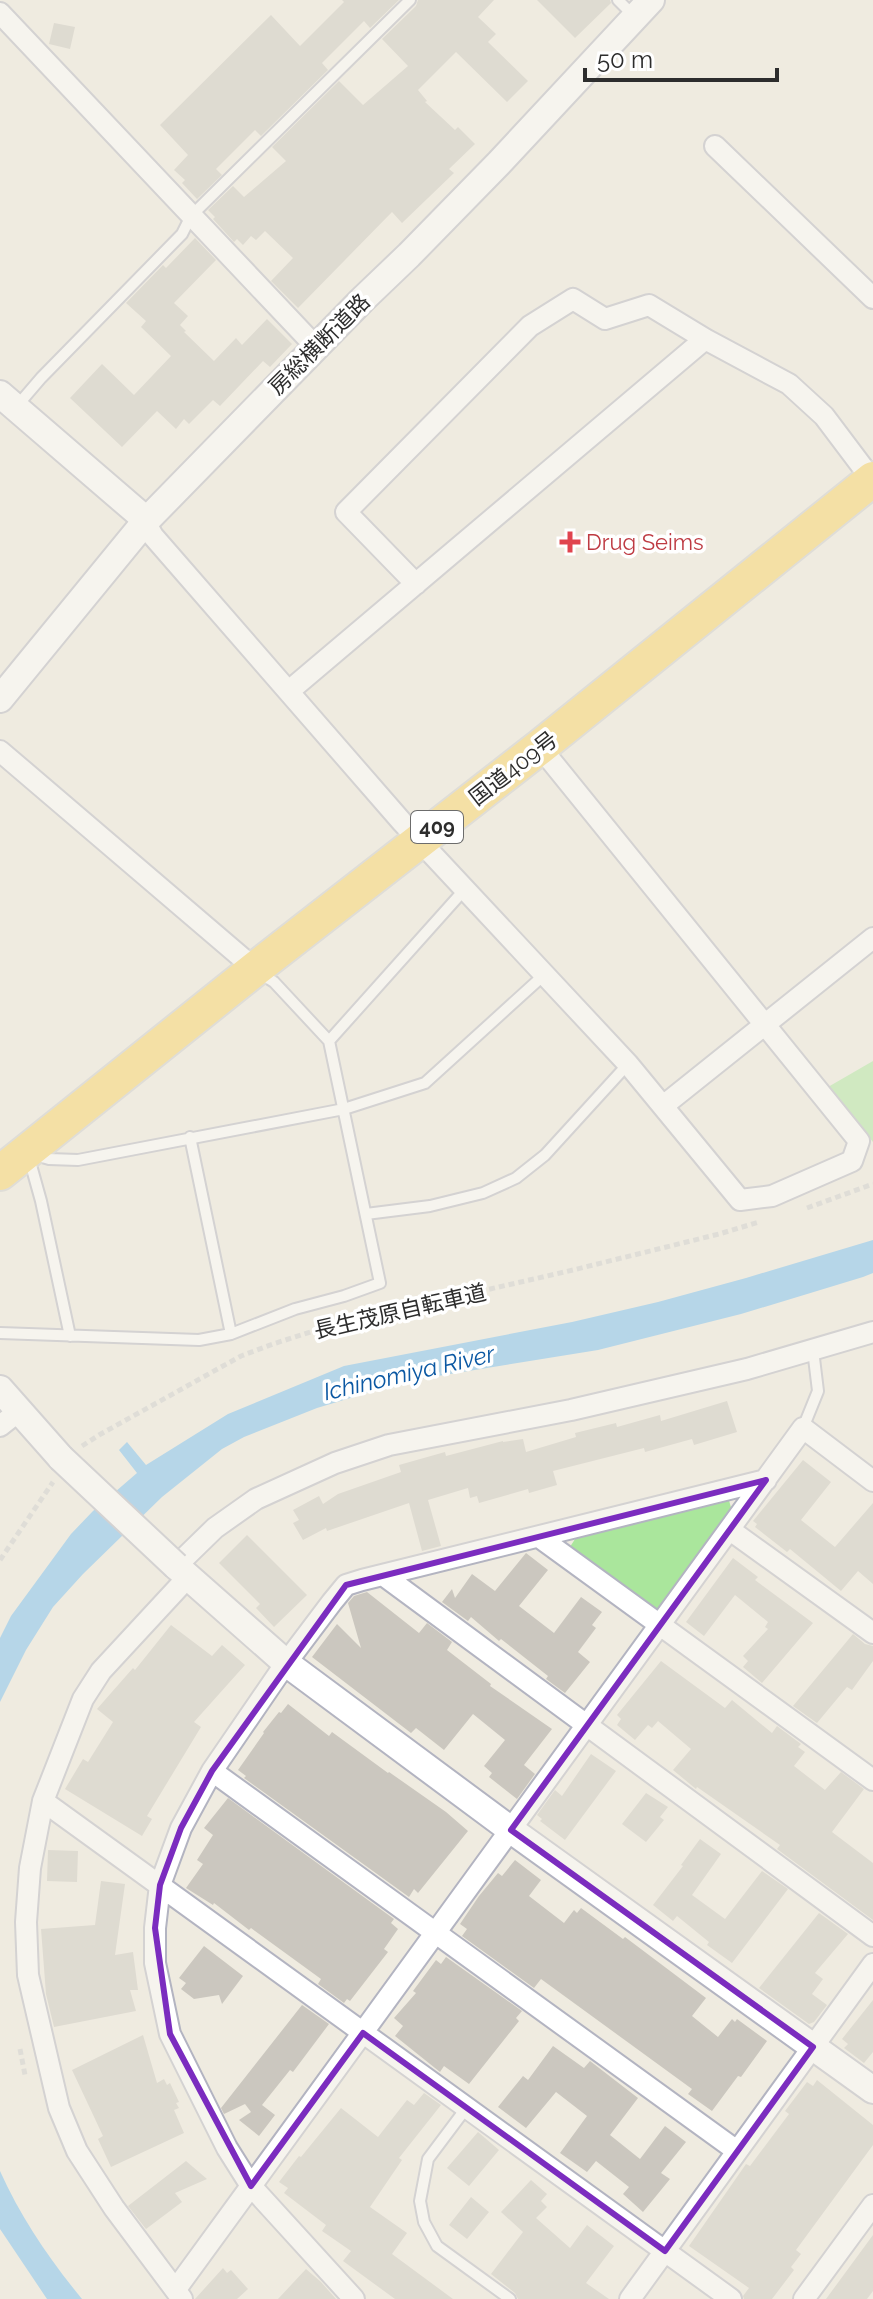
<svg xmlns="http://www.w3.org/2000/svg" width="873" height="2299" viewBox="0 0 873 2299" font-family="Raleway,'Noto Sans JP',sans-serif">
<rect width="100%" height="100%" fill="#efebe0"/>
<!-- green -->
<path fill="#aae69c" d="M873,1061V1142L828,1087Z
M728,1497L732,1511L662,1610L650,1609L568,1550L577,1536Z"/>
<!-- water -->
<path fill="#72bcf1" d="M873,1240V1273L863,1277L741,1314L598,1350L407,1381L317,1408L244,1437L222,1449L162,1497L83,1574L53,1607L26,1650L0,1702V1638L11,1616L71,1534L93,1511L137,1473L119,1450L127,1442L146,1465L228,1414L344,1366L572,1322L658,1302L746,1278Z
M0,2171C21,2218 50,2260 82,2299H47L0,2229Z"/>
<!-- building -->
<path fill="#cbc7bf" d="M342,0H399L370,28L364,21L322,63L328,70L261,136L255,130L216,169L222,175L197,199L182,183L185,180L174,170L188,155L160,125L271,15L300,46L344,2Z
M418,0H494L478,17L496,34L488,42L528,81L507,102L456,52L418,90L427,101L425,102L455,130L458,127L475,144L449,169L454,173L402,223L392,212L298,308L271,281L293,258L265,231L256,240L251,236L243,245L237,239L234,242L213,219L215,217L208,210L233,186L244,197L286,161L272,147L339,81L363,105L408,66L382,39L416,6Z
M537,0H610L611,3L575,38Z
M54,23L75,27L70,49L49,44Z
M195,238L216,260L174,303L188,316L180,325L186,331L184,332L214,361L236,338L242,345L267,319L292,344L270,367L263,361L220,406L213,400L189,424L184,419L176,429L157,411L122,447L70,398L102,364L134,395L171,356L141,327L146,321L126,303L163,265L166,268Z
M727,1401L737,1432L694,1445L692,1439L645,1452L644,1448L553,1471L557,1485L529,1493L528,1489L479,1503L477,1496L470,1498L468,1488L428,1500L441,1546L422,1551L409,1503L327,1531L326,1528L303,1540L293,1523L299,1520L293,1510L319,1496L323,1504L338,1494L401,1472L399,1465L445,1452L446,1456L503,1441V1442L523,1439L526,1452L576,1437L575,1433L616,1423L617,1427L660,1415L661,1421Z
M803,1460L831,1482L801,1520L835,1547L873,1503V1584L858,1571L841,1591L790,1549L787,1552L755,1527L757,1524L753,1521Z
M247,1535L307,1595L274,1627L256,1608L260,1604L219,1563Z
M526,1553L548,1570L519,1606L554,1633L581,1597L602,1612L592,1625L596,1628L578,1652L590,1662L565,1693L546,1679L548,1676L501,1639L499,1641L471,1617L468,1621L442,1602L452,1589L455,1598L472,1574L495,1591Z
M733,1558L758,1577L755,1580L813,1623L762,1683L743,1667L748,1661L743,1656L768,1629L765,1627L768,1622L735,1595L704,1636L686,1622Z
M367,1592L419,1633L427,1623L452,1642L447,1650L491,1684L490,1686L552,1729L524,1765L535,1774L517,1799L489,1777L492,1773L484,1766L505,1740L473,1714L444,1750L416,1728L411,1733L312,1657L337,1624L361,1648L348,1603L354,1596Z
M171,1625L212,1656L222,1645L245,1665L194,1722L201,1727L147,1816L152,1819L142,1836L65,1789L83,1759L88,1762L113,1722L97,1709L133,1668L135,1670Z
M853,1634L865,1644L873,1646V1661L852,1690L847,1687L817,1723L793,1706Z
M661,1661L725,1708L732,1700L772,1733L777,1726L801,1744L798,1747L805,1752L794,1766L825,1790L841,1772L864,1789L832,1832L873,1863V1920L777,1849L780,1845L697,1787L696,1789L673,1770L691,1749L658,1721L652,1728L648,1725L635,1740L617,1725L621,1719L617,1715Z
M288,1704L329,1736L332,1732L388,1773L389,1772L446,1812L468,1831L418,1893L414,1889L409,1897L244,1778L246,1776L238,1770L264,1733L263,1732L279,1712L281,1713Z
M591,1754L616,1771L565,1840L540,1821L542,1819L537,1815L555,1790L562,1796Z
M646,1793L668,1807L660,1817L664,1820L646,1842L622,1824Z
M228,1798L394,1919L391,1923L398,1929L384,1949L388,1952L350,2001L347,1999L344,2003L318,1984L321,1979L251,1928L249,1930L214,1903L213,1905L186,1888L203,1864L197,1860L213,1835L204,1828Z
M700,1839L721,1854L692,1895L725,1919L762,1871L788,1889L732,1963L707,1945L709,1942L677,1916L673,1921L653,1905L683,1866L681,1865Z
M48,1850L78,1851L77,1882L47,1881Z
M515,1860L541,1880L529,1896L564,1923L574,1910L577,1913L581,1908L623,1939L625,1937L706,1998L692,2016L718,2037L732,2019L735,2022L737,2019L767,2041L741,2077L738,2076L712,2111L688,2094L692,2089L541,1979L534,1988L462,1936L467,1929L460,1924L479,1896L498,1873L502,1876Z
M101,1881L125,1884L115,1955L133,1952L138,1990H130L136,2011L54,2027L46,1994L41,1929L95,1925Z
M819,1913L848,1934L815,1973L823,1979L812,1994L827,2005L814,2022L809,2024L759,1988Z
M204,1946L243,1976L222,2004L219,1995L194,1999L181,1989L186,1983L179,1978Z
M446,1957L522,2011L516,2018L519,2021L469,2084L444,2066L440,2072L395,2036L403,2026L394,2018L416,1993L413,1991L436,1960L441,1964Z
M873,2000V2052L864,2063L844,2048L848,2044L842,2039Z
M302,2005L329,2024L293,2072L290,2070L262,2105L275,2115L259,2136L239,2120L251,2112L245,2104L224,2114L221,2108Z
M143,2035L157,2083L164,2079L167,2085L170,2083L179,2102L176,2103L179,2108L174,2110L184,2133L111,2167L98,2139L103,2136L72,2070Z
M553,2046L584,2068L590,2061L638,2098L610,2135L640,2159L665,2126L686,2142L661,2173L670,2179L643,2212L623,2194L629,2187L596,2161L587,2172L560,2153L587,2116L556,2092L526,2128L498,2107L523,2076L528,2080Z
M817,2080L873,2125V2145L796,2250L801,2254L791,2267L794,2270L772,2299H744L743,2296L749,2288L689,2246L746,2164L750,2166L789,2114L785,2111L807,2082L813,2086Z
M424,2093L441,2105L399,2158L402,2160L370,2207L407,2233L392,2254L453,2299H395L343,2261L351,2251L322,2231L326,2225L284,2193L288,2188L279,2182L299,2156L301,2157L341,2108L378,2137L407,2100L414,2105Z
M478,2132L499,2150L469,2186L447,2168Z
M186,2161L207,2179L175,2193L182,2202L146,2229L128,2206Z
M531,2180L547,2194L541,2201L547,2207L536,2218L570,2248L587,2225L614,2246L586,2283L609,2299H518L515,2293L491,2274L523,2232L501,2212Z
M471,2197L489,2212L467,2239L449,2225Z
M873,2235V2291L867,2299H826Z
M223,2268L227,2273L231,2270L248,2289L237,2299H195Z
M306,2269L321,2282L336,2299H278Z"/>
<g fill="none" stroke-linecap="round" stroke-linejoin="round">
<!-- service casing -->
<g stroke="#b3b4c1" stroke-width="14">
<path id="service" d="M618,0L634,16
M17,406L41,378L182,234L191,216L410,0
M329,1041L465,889
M190,1137L231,1334
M32,1154L49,1159L78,1160L344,1109L425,1083L545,974
M29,1158L41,1201L70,1336
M366,1214L430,1206L483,1193L516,1178L545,1155L628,1064
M0,1333L199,1340L231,1334L295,1309L344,1296L380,1283L329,1041L274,982L260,973
M803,1428L818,1391L813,1350
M467,2107L428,2159L420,2201L424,2222L437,2246L510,2299"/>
</g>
<!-- minor casing -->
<g stroke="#b3b4c1" stroke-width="24">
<path id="minor" d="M0,13L316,347
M715,146L873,298
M145,522L153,536L402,822L628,1064L740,1200L772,1196L852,1161L859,1141L540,747
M416,584L346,512L530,326L573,299L605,319L649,305L705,339L789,384L824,416L873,481
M289,691L705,339
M0,751L255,969
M663,1106L873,938
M0,1426L19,1411
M730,1530L873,1633
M539,1537L873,1780
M176,1566L215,1528L256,1499L335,1463L389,1445L571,1410L747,1369L873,1332
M383,1575L873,1936
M212,1771L737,2151
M43,1801L731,2299
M176,2289L803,1428L873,1481
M182,2299L114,2208L77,2151L59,2108L28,1975L26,1922L30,1868L43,1801L83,1699L101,1671L188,1577
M354,2299L251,2186L227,2148L170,2034L155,1963V1928L160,1885L181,1828L212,1771L286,1663L332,1602L346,1585L362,1580L766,1480
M630,2299L873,1964
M804,2299L873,2205"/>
</g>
<!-- tertiary casing -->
<g stroke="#b3b4c1" stroke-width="30">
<path id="tertiary" d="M0,394L137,512L145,522
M0,699L145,522L362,300L409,255L499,163L651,0
M0,1389L61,1458
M176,1566L286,1663L511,1830L873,2090"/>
</g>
<!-- trunk casing -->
<g stroke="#cdcdcd" stroke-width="38">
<path id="trunk" d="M0,1173L255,969L540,747L873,479"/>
</g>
<!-- path -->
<path stroke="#cdcdcd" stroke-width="5" stroke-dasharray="6 4" stroke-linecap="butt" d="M807,1208L873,1184
M82,1446L99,1435L241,1356L273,1344L329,1326L573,1270L719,1234L759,1222
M0,1560L53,1482
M20,2049L25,2075"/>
<!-- service -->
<use href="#service" stroke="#fff" stroke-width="10"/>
<!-- minor -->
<use href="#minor" stroke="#fff" stroke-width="20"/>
<!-- tertiary -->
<use href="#tertiary" stroke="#fff" stroke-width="26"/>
<!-- trunk -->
<use href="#trunk" stroke="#fad25e" stroke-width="34"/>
<!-- tertiary-bridge casing -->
<g stroke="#b3b4c1" stroke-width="30" stroke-linecap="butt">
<path id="tertiary-bridge" d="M61,1458L176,1566"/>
</g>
<!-- tertiary-bridge -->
<use href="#tertiary-bridge" stroke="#fff" stroke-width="26"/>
</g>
<!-- marked area -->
<path d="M0 0H873V2299H0ZM766,1480L511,1830L813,2047L665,2251L363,2033L251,2186L170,2034L155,1928L160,1885L181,1828L212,1771L346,1585Z" fill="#efebe0" fill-opacity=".55" fill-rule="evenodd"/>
<path fill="none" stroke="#7b2cbf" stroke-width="6" stroke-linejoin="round" d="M766,1480L511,1830L813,2047L665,2251L363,2033L251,2186L170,2034L155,1928L160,1885L181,1828L212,1771L346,1585Z"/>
<!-- markers -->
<path fill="#e0444e" stroke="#fff" stroke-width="3" d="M566 530h8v8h8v8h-8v8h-8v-8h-8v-8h8z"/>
<g text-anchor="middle" stroke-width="7" stroke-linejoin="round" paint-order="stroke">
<!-- shield labels -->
<rect fill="#fff" stroke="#6c6c6c" stroke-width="2" x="411" y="811" width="52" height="32" rx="6"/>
<g font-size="20" font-weight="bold" fill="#2d2d2d">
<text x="437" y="834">409</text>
</g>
<!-- street labels -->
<g font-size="22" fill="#2d2d2d" stroke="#fff">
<text transform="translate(319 344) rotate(-45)" y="8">房総横断道路</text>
<text transform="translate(513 768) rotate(-38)" y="8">国道409号</text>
<text transform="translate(400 1311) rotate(-13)" y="8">長生茂原自転車道</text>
</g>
<!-- health labels -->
<g font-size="22" fill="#be3a42" stroke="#fff" text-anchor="start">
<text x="586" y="550">Drug Seims</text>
</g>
<!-- water labels -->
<g font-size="24" font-style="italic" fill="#0b58a3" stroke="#fff">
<text transform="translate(409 1373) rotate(-13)" y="8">Ichinomiya River</text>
</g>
</g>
<!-- scale -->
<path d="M585 68v12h192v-12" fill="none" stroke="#2d2d2d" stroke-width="4"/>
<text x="597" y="68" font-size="24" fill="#2d2d2d" stroke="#ffffff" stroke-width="6" paint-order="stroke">50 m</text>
</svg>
